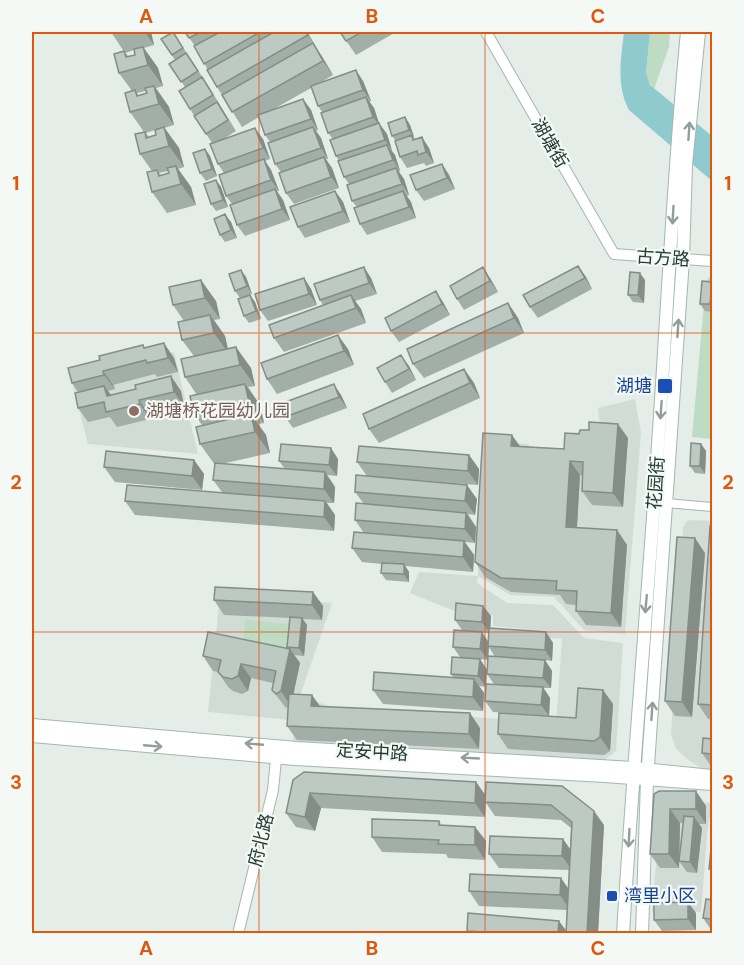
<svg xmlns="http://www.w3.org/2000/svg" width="744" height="965" viewBox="0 0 744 965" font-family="'DM Sans','Noto Sans SC',sans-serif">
<rect width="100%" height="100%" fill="#e4ede8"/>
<!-- built -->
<path fill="#d2dcd7" d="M174,352L198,454L88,444L71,378Z
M635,399L641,433L625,634L584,630L554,597L510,595L478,576L477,583L507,603L553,605L584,638L623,643L616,751L603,761L293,741L294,714L291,720L208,712L220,595L332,603L300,696L332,707L556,723L562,639L527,636V629L493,626V615L459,613L410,593L419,572L478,576L483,440L529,444L528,454L571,458L573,432L601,434L598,408Z
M690,520L712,521V771L704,770L686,758L676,749L671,734L683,528L686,522Z
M681,799L712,803L707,835L701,912H652L660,814Z"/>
<!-- green -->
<path fill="#bedcc3" d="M650,32H670L669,47L654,89L647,79L646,73Z
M711,275H712V439L692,437L706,282Z
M245,620L291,624L289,649L243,645Z"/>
<!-- water -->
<path fill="#8fcacf" d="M624,32H650L646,73L650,85L712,136V181L629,110C616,85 621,59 624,32Z"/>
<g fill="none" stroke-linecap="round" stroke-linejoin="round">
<!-- minor casing -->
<g stroke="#a7b5ae" stroke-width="10">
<path id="minor" d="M666,503L712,507"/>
</g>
<!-- tertiary casing -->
<g stroke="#a7b5ae" stroke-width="12">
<path id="tertiary" d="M486,32L614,254L712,261
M238,934L273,790L277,749"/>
</g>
<!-- secondary casing -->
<g stroke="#a2b8af" stroke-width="14">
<path id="secondary" d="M32,725L297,748L633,768L712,776
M32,736L295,759L605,776L712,784
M623,934C633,766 648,598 659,430C668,297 674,164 687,32
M642,934L647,780L683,259L686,165L699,32"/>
</g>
<!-- minor -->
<use href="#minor" stroke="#fff" stroke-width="8"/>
<!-- tertiary -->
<use href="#tertiary" stroke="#fff" stroke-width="10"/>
<!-- secondary -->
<use href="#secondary" stroke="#fff" stroke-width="12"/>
</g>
<!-- wall -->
<path fill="#a2aea8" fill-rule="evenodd" d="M111,32H151L154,45L144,48L158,68L163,86L156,88L169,107L174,125L164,128L179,148L184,167L178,169L191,187L196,205L167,213L152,192V171L140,154L144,132L130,112L132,91L119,73L124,51L128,56L135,55L134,50L125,53ZM146,91L147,93L139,96L137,93ZM155,130L156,135L149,137L146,133ZM168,171L169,173L161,175L159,173Z
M173,32L209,87L236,131L222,140L263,139L270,159L265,161L271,170L279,191H277L283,200L290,220L245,236L237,225L232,204L226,196L224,173L218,164L212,143L190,109L185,87L169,64L175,60L161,39Z
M185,32H307L333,75L321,82L363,81L371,101L369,102L374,108L379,124L387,134L392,151L395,155L400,171L399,172L404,179L409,195L407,196L411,202L416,218L367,235L360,224L357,207L352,201L349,184L344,177L339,161L336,156L333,139L328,133L322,112L318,106L311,88L272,110L303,99L311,110L318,130L316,131L321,138L328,159H326L332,168L339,188L294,204L286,193L281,172L275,164L270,142L265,135L259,117L242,127L217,87L195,46Z
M340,32H396L356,55Z
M405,117L410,125L415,140L429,148L434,163L426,166L424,163L407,168L400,157L396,141L392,136Z
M205,149L210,156L217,176L206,181L200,173Z
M442,164L449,175L455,189L424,201L416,190Z
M216,180L221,187L228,207L216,211L211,204Z
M335,191L343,202L350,222L305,238L298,227Z
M231,222L237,238L225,242L220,235Z
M578,266L586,277L592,289L538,318L530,307Z
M241,270L246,277L252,294L240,298L235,291Z
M304,278L311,289L317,305L268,321L260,310Z
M371,278L377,294L355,301L361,309L366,323L284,352L274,338L323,305L320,300Z
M490,278L498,292L464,310L457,299Z
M645,280L644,303L633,302L628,295Z
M712,283V312L705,311L700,304Z
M169,287L216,301L220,319L214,320L225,336L228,349L251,368L255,386L248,387L260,405L264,423L258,424L266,435L270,453L221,464L285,469L279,461L338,459L337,476L327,475L335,487L334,503H327L335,515L334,531L135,515L125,501L222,492L213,480L215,465L200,444L202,425L194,414L197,395L185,377L194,356L182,340L184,321L173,305Z
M255,302L261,319L249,323L244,316Z
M443,302L450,315L399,342L391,331Z
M508,303L518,318L524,333L424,378L413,364Z
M145,348L174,358L178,372L157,377L155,374L113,385L115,389L108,391L111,395L181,391L184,406L149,415L150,419L117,427L110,417L88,422L78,408V392L72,383Z
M348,349L354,365L277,394L267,379Z
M409,366L416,380L392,393L385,382Z
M464,369L474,383L480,398L379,443L369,429Z
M341,395L347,408L293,428L285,417Z
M628,438L623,507L592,505L582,491L583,476L580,475L577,528L617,530L627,545L621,627L586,625L576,611V605L566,604L560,595L511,592L485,577L475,562L520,446L564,449Z
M701,444L706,451L705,474L695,473L690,466Z
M469,455L479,469L478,485L367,476L357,462Z
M194,460L204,474L202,490L115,482L104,467Z
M355,492L477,499L475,515L468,514L476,527L475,543L465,542L474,555L473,572L405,566L409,572V582L386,580L381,573L382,564L362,562L352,548L364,533L355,520L364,504Z
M712,526V719H708L698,704Z
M705,553L692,717L675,716L665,701Z
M313,592L323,606L322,620L302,619L307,625L304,656L294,655L300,663L293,694L319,706L480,728L479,749L297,740L287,726L288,707L286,708L272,690L273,683L251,678L248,691L242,694L233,691L228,687L218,672L213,671L203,656L287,648L290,618L224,615L214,600Z
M483,606L491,616L490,628L546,632L553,643L552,661L545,660L552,671L551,688H543L550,698L549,716L493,712L485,701L494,684L487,674V672L486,687L479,686L484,693L483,711L383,704L373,690L454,678L451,674L460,657L453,647L462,630L455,620ZM482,633H489L488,642ZM489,647L495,657L488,656ZM480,659L488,660L487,670Z
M603,690L613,704L610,751L604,755L508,749L498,734L576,718Z
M712,739V768L702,753Z
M293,780L476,782L485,795L562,786L604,825L598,933H469L467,931L566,930L567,910L479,906L469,891L561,878L568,888L569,870L499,868L489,854L563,839L570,850L571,828L561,820L495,816L486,803L485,817L321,808L315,831L296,827L286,813Z
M654,794L706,806V824H699L702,828L697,873L687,872L679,861V868H660L650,854ZM680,823H683L679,860Z
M439,821L442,826L475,827L486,841L485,860L448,858L446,854L382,852L372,837Z
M712,900V931L703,918Z
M696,913V930L662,931L654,920Z"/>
<!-- shaded-wall -->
<path fill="#848d88" d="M145,32H151L154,45Z
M305,32H307L318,50L308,35Z
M313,43L323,58L333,75L323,61Z
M143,47L158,68L163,86L148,65Z
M356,70L363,81L371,101L363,90Z
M154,86L169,107L174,125L159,104Z
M366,97L374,108L380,126L379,123L387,134L392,150L385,140L381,128L373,117Z
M303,99L311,110L318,130L311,119Z
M405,117L410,125L414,137L409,130Z
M164,127L179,148L184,167L169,146Z
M313,127L321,138L328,159L321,148Z
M255,128L263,139L270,159L263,148Z
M422,137L429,148L434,163L426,152Z
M387,145L395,155L400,171L393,160Z
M205,149L210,156L217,176L212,169Z
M324,157L332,168L339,188L331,177Z
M264,159L271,170L279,191L271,180Z
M442,164L449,175L455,189L447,178Z
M176,166L191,187L196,205L181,184Z
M396,168L404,179L409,195L402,184Z
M216,180L221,187L228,207L223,200Z
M275,189L283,200L290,220L282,209Z
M335,191L343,202L350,222L343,211Z
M403,191L411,202L416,218L409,207Z
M225,214L231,222L237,238L231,230Z
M578,266L586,277L592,289L585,278Z
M364,267L371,278L377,294L369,283Z
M483,267L490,278L498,292L490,281Z
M241,270L246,277L252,294L247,286Z
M640,273L645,280L644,303L638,295Z
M304,278L311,289L317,305L309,294Z
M201,280L216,301L220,319L205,298Z
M712,282V308L710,304Z
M436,291L443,302L450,315L442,304Z
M250,295L255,302L261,319L256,311Z
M351,295L361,309L366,323L356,308Z
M508,303L518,318L524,333L514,318Z
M210,315L225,336L229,354L214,333Z
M338,335L348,349L354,365L344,351Z
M164,343L174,358L178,372L168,358Z
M236,347L251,368L255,386L240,365Z
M401,355L409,366L416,380L409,369Z
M464,369L474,383L480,398L470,383Z
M103,371L113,385L115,389L104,375Z
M171,376L181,391L184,406L174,392Z
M245,384L260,405L264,423L249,402Z
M334,384L341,395L347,408L339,397Z
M104,386L115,400L117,410L107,396Z
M139,400L149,415L150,419L140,404Z
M251,414L266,435L270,453L255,432Z
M618,424L628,438L623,507L613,493Z
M512,435L522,449L511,446Z
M701,444L706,451L705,474L700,466Z
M331,448L338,459L337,476L329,465Z
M469,455L479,469L478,485L468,471Z
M194,460L204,474L202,490L192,476Z
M570,461L580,475L576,541L566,527Z
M325,472L335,487L334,503L324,489Z
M467,485L477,499L475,515L465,501Z
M325,501L335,515L334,531L324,517Z
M466,513L476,527L475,543L465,529Z
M617,530L627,545L621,627L611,613Z
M695,538L705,553L692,717L682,702Z
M464,541L474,555L473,572L463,557Z
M404,564L409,572V582L404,574Z
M313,592L323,606L322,620L312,605Z
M483,606L491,616L490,633L482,622Z
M302,618L307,625L304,656L299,648Z
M482,632L489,643L488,646L489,647L488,660L480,649Z
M546,632L553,643L552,661L545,650Z
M290,649L300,663L291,706L281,691Z
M480,659L487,670L486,687L478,676Z
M545,660L552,671L551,688L543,678Z
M241,664L251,678L248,691L238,676Z
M474,679L484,693L483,711L473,697Z
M543,687L550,698L549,716L541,705Z
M603,690L613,704L610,751L600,737Z
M312,695L322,709L311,706Z
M470,713L480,728L479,749L469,734Z
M476,782L486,796L485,817L475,803Z
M696,791L706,806V824L696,809Z
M310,793L321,808L315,831L305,817Z
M670,809L680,823L679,868L669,854Z
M594,811L604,825L598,933H587Z
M694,817L702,828L697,873L690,862Z
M475,827L486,841L485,860L475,845Z
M563,839L573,853L572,870L562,856Z
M561,878L571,893L570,910L560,895Z
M688,902L696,913V930L688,919Z
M559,921L568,933H558Z"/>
<!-- building -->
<path fill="#bccac3" stroke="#848d88" stroke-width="1.5" d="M173,32L183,48L172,55L161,39Z
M185,32H201L189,38Z
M220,32H260L204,64L194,46Z
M274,32H305L308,35L217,87L207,70Z
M340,32H362L346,41Z
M313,43L323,61L232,112L222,95Z
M143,47L148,65L119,73L114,54L124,51L126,57L135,55L134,49Z
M186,53L198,71L181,82L169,64Z
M356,70L363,90L318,106L311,86Z
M202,77L213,95L190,109L179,91Z
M154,86L159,104L130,112L125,93L135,90L137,96L147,93L145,88Z
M366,97L373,117L328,133L321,113Z
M303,99L311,119L265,135L258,115Z
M217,102L228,120L206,134L194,116Z
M405,117L409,130L392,136L388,123Z
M379,123L385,140L336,156L330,140Z
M164,127L169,146L140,154L135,134L145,132L146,138L156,135L155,130Z
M313,127L321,148L275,164L268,143Z
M255,128L263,148L218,164L210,144Z
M412,135L413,140L422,137L426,152L418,155L417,151L400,157L395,141Z
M387,145L393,160L344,177L338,161Z
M205,149L212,169L200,173L193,153Z
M324,157L331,177L286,193L279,173Z
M264,159L271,180L226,196L219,175Z
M442,164L447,178L416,190L410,175Z
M176,166L181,184L152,192L147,172L157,170L159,176L169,173L167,168Z
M396,168L402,184L352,201L347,185Z
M216,180L223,200L211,204L204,184Z
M275,189L282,209L237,225L230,205Z
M335,191L343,211L298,227L290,207Z
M403,191L409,207L360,224L354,208Z
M225,214L231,230L220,235L214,219Z
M578,266L585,278L530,307L523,295Z
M364,267L369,283L320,300L314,284Z
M483,267L490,281L457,299L450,286Z
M241,270L247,286L235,291L229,274Z
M630,272L640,273L638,295H628Z
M304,278L309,294L260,310L255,294Z
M201,280L205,298L173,305L169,287Z
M702,281L712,282L710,304H700Z
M436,291L442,304L391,331L385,318Z
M250,295L256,311L244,316L238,299Z
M351,295L356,308L274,338L269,325Z
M508,303L514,318L413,364L407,349Z
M210,315L214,333L182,340L178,322Z
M338,335L344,351L267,379L261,363Z
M164,343L168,358L147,363L146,360L103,371L104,375L72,383L68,368L100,360L99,356L143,345L144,348Z
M236,347L240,365L185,377L181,359Z
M401,355L409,369L385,382L377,368Z
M464,369L470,383L369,429L363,414Z
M171,376L174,392L139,400L140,404L106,412L104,402L78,408L75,393L104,386L107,396L136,389L135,385Z
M245,384L249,402L194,414L190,396Z
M334,384L339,397L285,417L280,404Z
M251,414L255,432L200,444L196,427Z
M589,422L618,424L613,493L582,491L583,462L570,461L566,527L617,530L611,613L576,611L577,591L556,590L557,581L501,578L475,562L483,433L512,435L511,446L564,449L565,433L579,434L580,430H589Z
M691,443L701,444L700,466H690Z
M281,444L331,448L329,465L279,461Z
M359,446L469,455L468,471L357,462Z
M106,451L194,460L192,476L104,467Z
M215,463L325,472L324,489L213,480Z
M356,475L467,485L465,501L355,492Z
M127,485L325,501L324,517L125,501Z
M356,503L466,513L465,529L355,520Z
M710,526H712V705L698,704Z
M354,532L464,541L463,557L352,548Z
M677,537L695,538L682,702L665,701Z
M382,563L404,564V574L381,573Z
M215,587L313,592L312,605L214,600Z
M456,603L483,606L482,622L455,620Z
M290,617L302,618L299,648L287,647Z
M489,628L546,632L545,650L488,646Z
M454,630L482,632L480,649L453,647Z
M208,632L290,649L281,691L276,694L272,690L276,671L241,664L238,676L232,679L223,677L218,672L221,660L203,656Z
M488,656L545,660L543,678L487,674Z
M452,657L480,659L478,676L451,674Z
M374,672L474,679L473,697L373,690Z
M486,684L543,687L541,705L485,701Z
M578,688L603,690L600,737L594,741L498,734L499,713L576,718Z
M289,694L312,695L311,706L470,713L469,734L287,726Z
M703,738L712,739V754L702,753Z
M304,772L476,782L475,803L310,793L305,817L286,813L293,780Z
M486,782L562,786L594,811L587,933H566L572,822L551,805L485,802Z
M659,791H696V809H670L669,854H650L654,794Z
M684,816L694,817L690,862L679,861Z
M372,819L439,821V825L475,827V845L438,844L439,840L372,837Z
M490,836L563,839L562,856L489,854Z
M711,849L712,850V869H709Z
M470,874L561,878L560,895L469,891Z
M706,899L712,900V919L703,918Z
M688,902V919L654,920V903Z
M468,913L559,921L558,933H503L467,931Z"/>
<!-- one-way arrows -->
<defs><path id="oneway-shaft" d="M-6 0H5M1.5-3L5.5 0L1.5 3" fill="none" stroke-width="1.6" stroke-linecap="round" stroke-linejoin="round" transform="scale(1.5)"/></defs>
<g stroke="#929e9a">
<use href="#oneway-shaft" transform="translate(689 131) rotate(-86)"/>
<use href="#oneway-shaft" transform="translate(673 215) rotate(93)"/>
<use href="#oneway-shaft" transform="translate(678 328) rotate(-86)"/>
<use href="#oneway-shaft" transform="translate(661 410) rotate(94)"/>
<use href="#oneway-shaft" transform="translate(646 604) rotate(95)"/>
<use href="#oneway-shaft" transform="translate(652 711) rotate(-86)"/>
<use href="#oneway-shaft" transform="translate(254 744) rotate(-175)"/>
<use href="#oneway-shaft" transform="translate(153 746) rotate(5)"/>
<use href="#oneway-shaft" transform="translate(470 758) rotate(-177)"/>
<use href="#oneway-shaft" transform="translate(629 838) rotate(93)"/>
</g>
<!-- grid -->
<path fill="none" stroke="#de580e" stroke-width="1.5" stroke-opacity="0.55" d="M259,32V934M485,32V934M32,333H712M32,632H712"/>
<!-- markers -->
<g fill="#1a4fb4" stroke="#f4f9f6" stroke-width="2">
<rect x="657" y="378" width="16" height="16" rx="3"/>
<rect x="606" y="890" width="12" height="12" rx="3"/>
</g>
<circle fill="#8d6e63" stroke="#f4f9f6" stroke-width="2" cx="134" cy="411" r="6"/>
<g text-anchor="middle" stroke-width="4.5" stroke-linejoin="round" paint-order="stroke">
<!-- street labels -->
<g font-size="18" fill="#243d34" stroke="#f4f9f6">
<text transform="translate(550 143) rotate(60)" y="6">湖塘街</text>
<text transform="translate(663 258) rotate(4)" y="6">古方路</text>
<text transform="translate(656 483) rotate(-86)" y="6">花园街</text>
<text transform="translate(372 752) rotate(3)" y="6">定安中路</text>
<text transform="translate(261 840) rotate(-76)" y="6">府北路</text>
</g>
<!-- transit labels -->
<g font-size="18" fill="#164399" stroke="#f4f9f6" text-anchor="end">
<text x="652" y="392">湖塘</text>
<text x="624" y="902" text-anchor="start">湾里小区</text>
</g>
<!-- education labels -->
<g font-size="18" fill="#785e54" stroke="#f4f9f6" text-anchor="start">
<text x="146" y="417">湖塘桥花园幼儿园</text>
</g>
</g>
<!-- border -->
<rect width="744" height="965" fill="none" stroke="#f4f9f6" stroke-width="66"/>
<rect x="33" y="33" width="678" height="899" fill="none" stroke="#de580e" stroke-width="2"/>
<g font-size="20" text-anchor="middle" font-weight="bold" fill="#de580e">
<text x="146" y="23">A</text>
<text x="372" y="23">B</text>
<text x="598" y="23">C</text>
<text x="16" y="190">1</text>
<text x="728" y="190">1</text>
<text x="16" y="489">2</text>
<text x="728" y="489">2</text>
<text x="16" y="789">3</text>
<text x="728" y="789">3</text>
<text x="146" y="955">A</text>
<text x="372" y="955">B</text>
<text x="598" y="955">C</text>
</g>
</svg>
